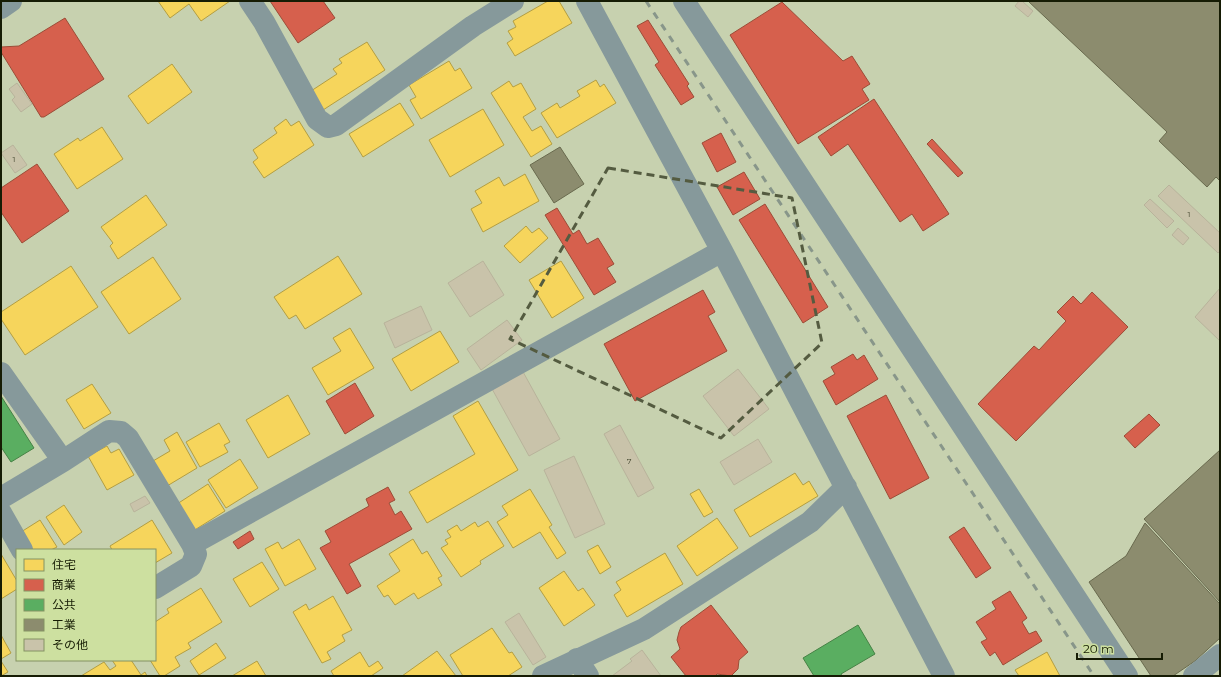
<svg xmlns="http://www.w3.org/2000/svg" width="1221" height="677" viewBox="0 0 1221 677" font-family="Montserrat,'Noto Sans JP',sans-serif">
<rect width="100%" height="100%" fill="#c7d1af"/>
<!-- homes -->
<path fill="#f6d55c" stroke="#b39e42" d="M158,1H230L201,21L189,4L170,18Z
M548,1H559L572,23L515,56L507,43L513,39L508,31L516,27L513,21Z
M367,42L385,70L323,110L311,91L337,74L333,69L342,63L339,59Z
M449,61L455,71L460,68L472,88L421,119L410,100L416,97L409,85Z
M172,64L192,92L148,124L128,96Z
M596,80L600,87L604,84L616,103L557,138L541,113L557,103L560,108L580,96L577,91Z
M509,81L513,87L521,83L536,109L523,117L532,131L541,126L552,144L531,157L491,93Z
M400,103L414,125L363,157L349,134Z
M483,109L504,145L450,177L429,140Z
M286,119L291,126L299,121L314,145L264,178L253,162L258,158L253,150L277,133L274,128Z
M102,127L123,159L77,189L54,154L78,138L80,141Z
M525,174L539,201L483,232L471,209L482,203L475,191L499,177L504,186Z
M146,195L167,225L118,259L110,246L113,243L101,227Z
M526,226L532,233L539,228L548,238L520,263L504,246Z
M338,256L362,294L305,329L296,315L289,319L274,297Z
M153,257L181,299L129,334L101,292Z
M561,261L584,298L552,318L529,280Z
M71,266L98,307L25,355L1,319V312Z
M350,328L374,368L328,395L312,368L341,351L333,338Z
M440,331L459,362L411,391L392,359Z
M92,384L111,413L84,429L66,400Z
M288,395L310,434L268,458L246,420Z
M478,401L518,470L427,523L409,492L475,454L453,416Z
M219,423L230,442L224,445L228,452L200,467L186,442Z
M177,432L197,468L167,486L153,461L170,451L164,440Z
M107,446L111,453L119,449L134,475L107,490L88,456Z
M240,459L258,488L226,508L208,480Z
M795,473L803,485L809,481L818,496L750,537L734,510Z
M208,484L225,511L193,531L177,504Z
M530,489L552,525L549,527L566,553L557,559L540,532L513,548L497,522L508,515L502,506Z
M699,489L713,512L704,517L690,494Z
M64,505L82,532L64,545L46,517Z
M717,518L738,548L697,576L677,546Z
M40,520L57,547L51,550H33L21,532Z
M152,520L172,553L155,563V550H112L110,546Z
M488,521L504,546L480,561L481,564L461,577L441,548L448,544L445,540L451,537L447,531L457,525L461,531L475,522L478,527Z
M299,539L316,569L285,586L265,549L278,542L282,549Z
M413,539L422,554L427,551L442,576L438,578L442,585L418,599L414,593L395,605L388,595L384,597L377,586L400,571L389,554Z
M598,545L611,567L600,574L587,551Z
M665,553L683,584L627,617L614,595L621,590L616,582Z
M1,554L17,581V589L1,599Z
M262,562L279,589L250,607L233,579Z
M564,571L578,591L583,588L595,605L564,626L539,588Z
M201,588L222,622L188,643L191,648L175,657L180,666L164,676H160L150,660H155V622L169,613L167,609Z
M333,596L352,630L342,635L345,641L327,652L331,659L322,663L293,612L306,604L309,610Z
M492,628L509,653L512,652L522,667L508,676H463L450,655Z
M1,635L11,653L1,659Z
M216,643L226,658L199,675L190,661Z
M437,651L456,676H402Z
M360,652L369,667L378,661L383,668L371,676H334L331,671Z
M1047,652L1060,676H1019L1015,670Z
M112,660H131L141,675L145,672L147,676H81L104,662L110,670L116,666Z
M1,661L8,672L1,676Z
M257,661L266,676H232Z"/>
<!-- shops -->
<path fill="#d6604d" stroke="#9c4c37" d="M270,1H323L335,18L298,43Z
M782,2L843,61L852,56L870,84L862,89L869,100L798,144L730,35Z
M65,18L104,79L44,117H41L1,52V47L19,46Z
M648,20L689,84L687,86L694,97L681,105L655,65L659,62L637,26Z
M874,99L949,214L923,231L912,214L900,222L848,144L831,156L818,137Z
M721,133L736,162L717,172L702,143Z
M932,139L963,173L958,177L927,144Z
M37,164L69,211L22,243L1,212V188Z
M744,172L760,199L733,215L717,187Z
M765,204L828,307L803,323L739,220Z
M557,208L573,234L579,230L587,244L598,238L614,264L607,268L616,282L594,295L545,215Z
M703,290L715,312L708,316L727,351L635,401L604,344Z
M1092,292L1128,327L1016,441L978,404L1034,346L1039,350L1066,321L1057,312L1073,296L1081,304Z
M853,354L857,360L864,355L878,379L836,405L823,381L835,374L831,367Z
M355,383L374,416L345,434L326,401Z
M886,395L929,478L890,499L847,416Z
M1149,414L1160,425L1135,448L1124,436Z
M388,487L395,500L389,503L395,515L401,511L412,529L349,564L361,586L347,594L320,548L331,542L325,531L369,506L366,499Z
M964,527L991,568L976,578L949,537Z
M250,531L254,539L238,549L233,542Z
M1010,591L1027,618L1022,622L1029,634L1036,631L1042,641L1003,665L995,652L990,656L981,642L987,639L976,622L996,609L992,602Z
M711,605L748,652L739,660L738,669L731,676L717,674L715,676H686L671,657L680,649L677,640L679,632L681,627Z"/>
<!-- public -->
<path fill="#5aae61" stroke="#468245" d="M1,396L34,448L11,462L1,447Z
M858,625L875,654L841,674L842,676H814L803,658Z"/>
<!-- industry -->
<path fill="#8c8c6e" stroke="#696a4e" d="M1028,1H1220V181L1216,177L1207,187L1159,141L1167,132Z
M560,147L584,184L554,203L530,165Z
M1220,450V602L1144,519Z
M1145,523L1220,604V638L1195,661L1173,676H1151L1089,582L1126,556Z"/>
<!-- building -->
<path fill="#c9c3aa" stroke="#b8b39b" d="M1019,1H1022L1033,11L1028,17L1015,6Z
M17,83L32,104L21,112L12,100L15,97L9,89Z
M13,145L27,165L15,173L1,153Z
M1169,185L1220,233V251L1218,253L1158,196Z
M1150,199L1174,221L1167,228L1144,205Z
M1178,228L1189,238L1183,245L1172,235Z
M483,261L504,295L470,317L448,283Z
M1220,288V341L1195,317Z
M421,306L432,330L395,348L384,323Z
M507,320L522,340L481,370L467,349Z
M738,369L769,409L734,436L703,396Z
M522,370L560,439L529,456L491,387Z
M620,425L654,488L638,497L604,434Z
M758,439L772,462L734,485L720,462Z
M574,456L605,524L575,538L544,470Z
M145,496L150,503L134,512L130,504Z
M519,613L546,657L533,665L505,622Z
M642,650L661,676H612L632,661L630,659Z"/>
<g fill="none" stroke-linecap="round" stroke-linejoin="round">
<!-- minor -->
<path stroke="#86999b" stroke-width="22" d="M250,1L264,22L317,119L328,127L336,125L473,26L513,1
M587,1L722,251L944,676
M684,1L1127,676
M1,8L11,1
M1,373L63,461L109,431L121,432L128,438L192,544L722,251
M1,498L63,461
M1,513L22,550
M155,588L191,566L196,554L192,544
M577,659L588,676
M543,676L644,629L810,522L846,487
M1194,676L1220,655"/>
<!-- rail -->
<path stroke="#88968a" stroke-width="3" stroke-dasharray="7 7" stroke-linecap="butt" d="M646,1L1094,676"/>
</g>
<!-- marked area -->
<path fill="none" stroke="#545b40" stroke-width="3" stroke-dasharray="8 5" stroke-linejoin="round" d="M608,168L792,198L822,343L721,438L510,339Z"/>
<g text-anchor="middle" stroke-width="4" stroke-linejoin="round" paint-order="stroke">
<!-- number labels -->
<g font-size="8" fill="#43462e">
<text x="14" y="162">1</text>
<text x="1189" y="217">1</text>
<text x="629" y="464">7</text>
</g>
</g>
<!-- border -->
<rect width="1221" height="677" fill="none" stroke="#161c04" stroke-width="4"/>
<!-- legend -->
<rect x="16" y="549" width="140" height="112" fill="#cde0a0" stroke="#849262"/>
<rect x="24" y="559" width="20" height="12" fill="#f6d55c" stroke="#849262"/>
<text x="52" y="569" font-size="12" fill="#161c04">住宅</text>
<rect x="24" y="579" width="20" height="12" fill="#d6604d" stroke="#849262"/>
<text x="52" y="589" font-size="12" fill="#161c04">商業</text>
<rect x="24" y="599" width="20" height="12" fill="#5aae61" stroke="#849262"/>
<text x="52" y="609" font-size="12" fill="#161c04">公共</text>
<rect x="24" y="619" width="20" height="12" fill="#8c8c6e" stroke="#849262"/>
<text x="52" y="629" font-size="12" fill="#161c04">工業</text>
<rect x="24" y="639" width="20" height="12" fill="#c9c3aa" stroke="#849262"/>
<text x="52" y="649" font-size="12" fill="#161c04">その他</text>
<!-- scale -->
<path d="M1077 653v6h85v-6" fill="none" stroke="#161c04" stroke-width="2"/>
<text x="1083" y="653" font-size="12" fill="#161c04" stroke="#cde0a0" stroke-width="3" paint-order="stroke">20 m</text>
</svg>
